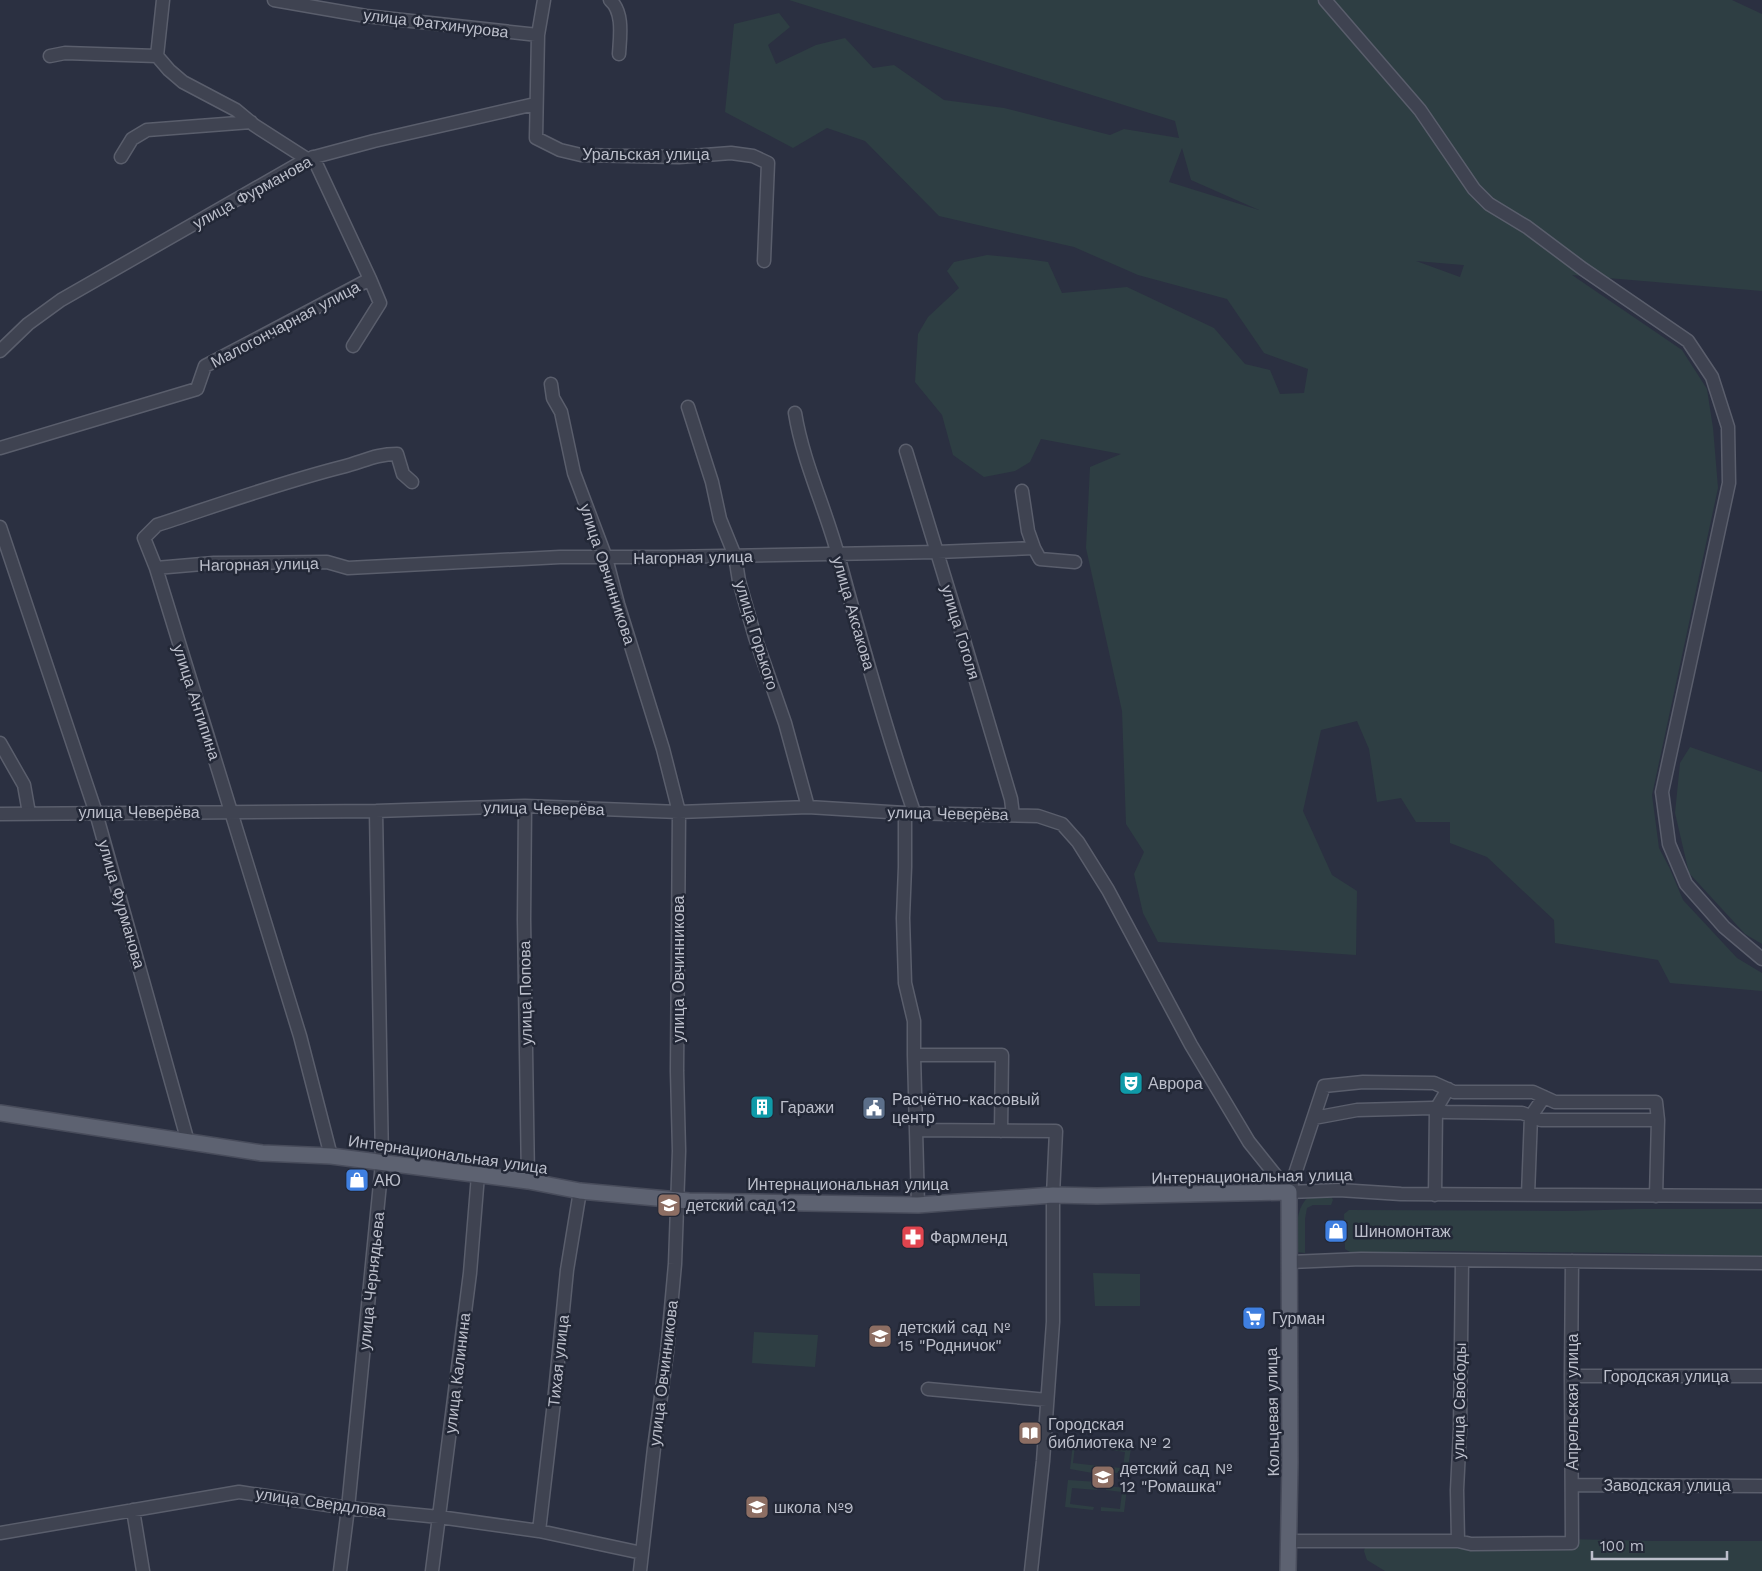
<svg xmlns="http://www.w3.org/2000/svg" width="1762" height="1571" viewBox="0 0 1762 1571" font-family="'Work Sans',sans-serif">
<rect width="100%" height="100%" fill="#2b3041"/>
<!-- green -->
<path fill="#2e3e43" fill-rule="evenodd" d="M789,0H1732L1762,14V291L1572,275L1682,350L1707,389L1713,428L1718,488L1652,795L1659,848L1670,869L1683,900L1737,958L1762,973V991L1670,983L1658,960L1555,943L1554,920L1487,857L1450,843V822H1416L1401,798L1377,802L1369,749L1357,721L1321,730L1303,811L1332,875L1357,891L1356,955L1158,942L1143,913L1134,874L1144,852L1126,824L1122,711L1086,548L1090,467L1121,454L1041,439L1030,462L1015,471L984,477L953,455L942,415L915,382L918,334L928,317L959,288L947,271L954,262L987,255L1027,259L1048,262L1062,293L1127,287L1214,328L1245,364L1270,370L1280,394L1304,393L1308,369L1264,353L1227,299L1138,275L1074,247L939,216L865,141L827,128L793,148L725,112L734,24L779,13L790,27L768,45L776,64L816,45L845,38L873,68L894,65L944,100L1004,108L1110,135L1124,129L1179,138L1175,121ZM1182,148L1191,180L1259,210L1169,182ZM1416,261L1463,265H1464L1460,277Z
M1690,747L1762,772V944L1745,934L1689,873L1675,813L1680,763Z
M1331,1196L1333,1200L1331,1205H1313L1307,1208L1305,1219V1253L1297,1252C1298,1233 1293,1212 1308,1197Z
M1636,1209H1762V1257L1633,1253L1436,1251L1366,1253L1350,1252L1345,1249L1344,1214L1349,1210L1571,1211Z
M1093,1273L1140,1274V1306H1095Z
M754,1332L818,1335L815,1367L752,1363Z
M1073,1443L1099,1445V1449L1075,1446L1073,1463L1099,1466L1098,1474L1070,1469Z
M1105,1445L1131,1448L1127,1474L1107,1472L1108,1467L1123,1468L1125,1452L1105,1449Z
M1068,1480L1098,1482L1097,1490L1072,1488L1070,1504L1094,1507L1093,1510L1065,1507Z
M1106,1486L1127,1488L1124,1512L1101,1511V1507L1120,1509L1122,1492L1106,1490Z
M1565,1539L1654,1541H1762V1571H1385L1367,1560L1364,1551L1366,1545Z"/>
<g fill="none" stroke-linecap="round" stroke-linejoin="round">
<!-- minor casing -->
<g stroke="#5a5e6c" stroke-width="15">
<path id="minor" d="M163,0L157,56L169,70L183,82L236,110L254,125L307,159
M274,0L366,16L538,35
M544,0L538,35L536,138L560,150L581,155L679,157L731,153L753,156L768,163L764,261
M610,0C624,12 620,37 619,54
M1325,0L1420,110L1474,189L1489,204L1527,227L1583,269L1688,341L1712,377L1728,427L1729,483L1662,792L1669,844L1686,884L1724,927L1762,959
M50,56L65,53L157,56
M121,157L132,139L147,130L251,122
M353,346L380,303L370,279
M0,351L28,324L61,300L307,159L374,141L535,104
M551,384L553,398L561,412L574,473L606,558L618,604L663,749L679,812L677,1071L679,1151L675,1264L667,1352L654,1448L640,1571
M688,407L712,482L720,519L735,556L739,581L755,637L785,723L808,807
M795,413C803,462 825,507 838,555C861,641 885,728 914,812
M0,448L197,389L205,366L370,279L313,157
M906,451L965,644L1011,799L1013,815
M1022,491L1028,531L1034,548
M0,527L96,813L188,1142
M156,568L214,563L327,562L348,568L560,557H666L937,552L1034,548L1040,559L1075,562
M0,743L24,785L29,813
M525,806L524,919L528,1181
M905,813V867L903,918L905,983L914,1021V1055L918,1205
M0,814L376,811L525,806L679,812L808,807L905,813L1038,816L1062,824L1078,842L1108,890L1191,1045L1249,1142L1289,1192
M914,1055H1002L1001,1131
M1314,1118L1357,1110L1432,1108L1445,1112L1522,1113L1541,1120H1658L1656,1196
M917,1130L1056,1131L1053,1195V1322L1043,1461L1031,1571
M331,1156L300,1036L156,568L144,538L157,525C218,505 279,483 342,467C363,462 375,454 397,454L403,474L412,482
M1289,1192L1339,1190L1401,1194L1762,1196
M1289,1192L1324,1086L1363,1082L1434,1083L1454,1092H1533L1555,1102H1656L1658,1120
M1435,1195L1436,1109L1448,1089
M1528,1195L1531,1116L1544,1097
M1290,1262L1361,1259L1762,1263
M1571,1376H1762
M928,1389L1047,1400
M1572,1485L1762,1486
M133,1510L143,1571
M539,1531L554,1402L567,1270L580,1191
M0,1533L239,1492L348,1508L439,1517L539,1531L642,1553
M1290,1541H1458L1471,1544L1572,1543L1571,1376L1572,1261
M1458,1541L1457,1490L1460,1429L1462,1261
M340,1571L348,1508L382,1163L376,811
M432,1571L470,1273L478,1175"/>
</g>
<!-- major casing -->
<g stroke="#484c5b" stroke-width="18">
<path id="major" d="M0,1113L262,1153L331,1156L528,1181L580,1191L689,1201L918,1205L1053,1195L1097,1196L1289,1192L1290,1462L1288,1571"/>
</g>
<!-- minor -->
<use href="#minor" stroke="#3f4351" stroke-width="12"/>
<!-- major -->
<use href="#major" stroke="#5d6271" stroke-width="15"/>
</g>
<!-- icons -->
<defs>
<g id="theatre-square" transform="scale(1.25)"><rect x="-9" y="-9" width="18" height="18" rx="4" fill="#0f9aa8" stroke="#232837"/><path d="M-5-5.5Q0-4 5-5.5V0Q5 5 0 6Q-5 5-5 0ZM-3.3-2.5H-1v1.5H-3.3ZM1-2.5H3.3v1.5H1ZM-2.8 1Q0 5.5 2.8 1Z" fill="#fff"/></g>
<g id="building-square" transform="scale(1.25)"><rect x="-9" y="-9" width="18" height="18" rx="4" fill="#0f9aa8" stroke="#232837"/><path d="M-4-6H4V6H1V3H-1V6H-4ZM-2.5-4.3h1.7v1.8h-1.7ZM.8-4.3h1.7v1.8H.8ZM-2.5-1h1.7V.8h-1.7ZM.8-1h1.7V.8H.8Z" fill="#fff"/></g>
<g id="civic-square" transform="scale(1.25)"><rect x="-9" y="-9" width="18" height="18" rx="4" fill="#5c6f8a" stroke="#232837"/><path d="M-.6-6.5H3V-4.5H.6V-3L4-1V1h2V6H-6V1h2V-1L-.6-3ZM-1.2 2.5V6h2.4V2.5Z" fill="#fff"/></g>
<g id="shop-square" transform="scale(1.25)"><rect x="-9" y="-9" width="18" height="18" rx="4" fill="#3f7fe0" stroke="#232837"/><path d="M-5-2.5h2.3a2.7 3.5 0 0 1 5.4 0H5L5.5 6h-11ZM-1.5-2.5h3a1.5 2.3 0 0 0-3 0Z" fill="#fff"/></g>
<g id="school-square" transform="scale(1.25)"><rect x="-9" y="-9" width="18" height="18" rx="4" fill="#8d6e63" stroke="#232837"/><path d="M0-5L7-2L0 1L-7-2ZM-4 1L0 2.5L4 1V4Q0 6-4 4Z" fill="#fff"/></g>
<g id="pharmacy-square" transform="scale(1.25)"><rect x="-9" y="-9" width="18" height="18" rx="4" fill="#e0444e" stroke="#232837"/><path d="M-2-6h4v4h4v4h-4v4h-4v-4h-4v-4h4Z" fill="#fff"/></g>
<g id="supermarket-square" transform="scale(1.25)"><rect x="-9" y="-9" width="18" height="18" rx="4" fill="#3f7fe0" stroke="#232837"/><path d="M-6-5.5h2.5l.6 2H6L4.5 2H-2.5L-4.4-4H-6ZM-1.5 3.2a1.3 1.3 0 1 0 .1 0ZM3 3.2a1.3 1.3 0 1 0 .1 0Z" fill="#fff"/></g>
<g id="library-square" transform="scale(1.25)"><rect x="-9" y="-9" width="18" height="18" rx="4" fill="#8d6e63" stroke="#232837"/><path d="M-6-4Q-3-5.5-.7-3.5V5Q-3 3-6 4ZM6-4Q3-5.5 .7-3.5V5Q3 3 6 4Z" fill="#fff"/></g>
</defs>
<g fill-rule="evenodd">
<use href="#theatre-square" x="1131" y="1083"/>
<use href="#building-square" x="762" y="1107"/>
<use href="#civic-square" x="874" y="1108"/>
<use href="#shop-square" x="357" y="1180"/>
<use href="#school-square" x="669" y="1205"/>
<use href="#shop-square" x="1336" y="1231"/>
<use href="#pharmacy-square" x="913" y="1237"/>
<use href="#supermarket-square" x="1254" y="1318"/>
<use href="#school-square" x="880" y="1336"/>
<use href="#library-square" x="1030" y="1433"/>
<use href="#school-square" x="1103" y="1477"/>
<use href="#school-square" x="757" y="1507"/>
</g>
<g text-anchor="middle" stroke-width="5" stroke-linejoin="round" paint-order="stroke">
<!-- street labels -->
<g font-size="16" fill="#bcbfcb" stroke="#232837">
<text transform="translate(436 23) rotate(7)" y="6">улица Фатхинурова</text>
<text x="646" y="160">Уральская улица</text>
<text transform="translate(252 192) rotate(-29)" y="6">улица Фурманова</text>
<text transform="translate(285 324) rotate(-28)" y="6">Малогончарная улица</text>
<text transform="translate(693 557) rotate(-1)" y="6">Нагорная улица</text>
<text transform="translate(259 564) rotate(-1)" y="6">Нагорная улица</text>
<text transform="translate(608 574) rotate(72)" y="6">улица Овчинникова</text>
<text transform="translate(854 613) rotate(74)" y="6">улица Аксакова</text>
<text transform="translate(961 632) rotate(73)" y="6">улица Гоголя</text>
<text transform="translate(757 635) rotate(73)" y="6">улица Горького</text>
<text transform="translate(197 702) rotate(72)" y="6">улица Антипина</text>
<text transform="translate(544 808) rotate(1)" y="6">улица Чеверёва</text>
<text x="139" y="818">улица Чеверёва</text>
<text transform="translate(948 813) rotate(1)" y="6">улица Чеверёва</text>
<text transform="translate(122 904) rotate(74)" y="6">улица Фурманова</text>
<text transform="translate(678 969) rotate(-90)" y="6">улица Овчинникова</text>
<text transform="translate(525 993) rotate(-91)" y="6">улица Попова</text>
<text transform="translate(448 1154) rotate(8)" y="6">Интернациональная улица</text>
<text transform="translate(1252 1176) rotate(-1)" y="6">Интернациональная улица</text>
<text x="848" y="1190">Интернациональная улица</text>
<text transform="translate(371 1281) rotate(-84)" y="6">улица Чернядьева</text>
<text transform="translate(558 1361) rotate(-84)" y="6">Тихая улица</text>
<text transform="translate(457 1373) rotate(-83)" y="6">улица Калинина</text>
<text transform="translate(663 1373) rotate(-83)" y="6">улица Овчинникова</text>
<text x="1666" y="1382">Городская улица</text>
<text transform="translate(1459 1401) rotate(-89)" y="6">улица Свободы</text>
<text transform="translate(1572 1402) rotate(-90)" y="6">Апрельская улица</text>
<text transform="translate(1272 1412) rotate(-91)" y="6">Кольцевая улица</text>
<text x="1667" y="1491">Заводская улица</text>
<text transform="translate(321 1502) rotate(8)" y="6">улица Свердлова</text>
</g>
<!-- poi labels -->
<g font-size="16" fill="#bcbfcb" stroke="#232837" text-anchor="start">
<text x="1148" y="1089">Аврора</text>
<text x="892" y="1105">Расчётно-кассовый<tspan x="892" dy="18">центр</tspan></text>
<text x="780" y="1113">Гаражи</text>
<text x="374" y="1186">АЮ</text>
<text x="686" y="1211">детский сад 12</text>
<text x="1354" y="1237">Шиномонтаж</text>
<text x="930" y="1243">Фармленд</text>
<text x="1272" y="1324">Гурман</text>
<text x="898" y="1333">детский сад №<tspan x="898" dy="18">15 "Родничок"</tspan></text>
<text x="1048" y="1430">Городская<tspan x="1048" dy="18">библиотека № 2</tspan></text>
<text x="1120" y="1474">детский сад №<tspan x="1120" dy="18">12 "Ромашка"</tspan></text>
<text x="774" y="1513">школа №9</text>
</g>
</g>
<!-- scale -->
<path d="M1592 1551v8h135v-8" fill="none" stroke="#bcbfcb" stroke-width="2.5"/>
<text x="1600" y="1551" font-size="15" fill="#bcbfcb" stroke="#232837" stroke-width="4" paint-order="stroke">100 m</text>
</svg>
